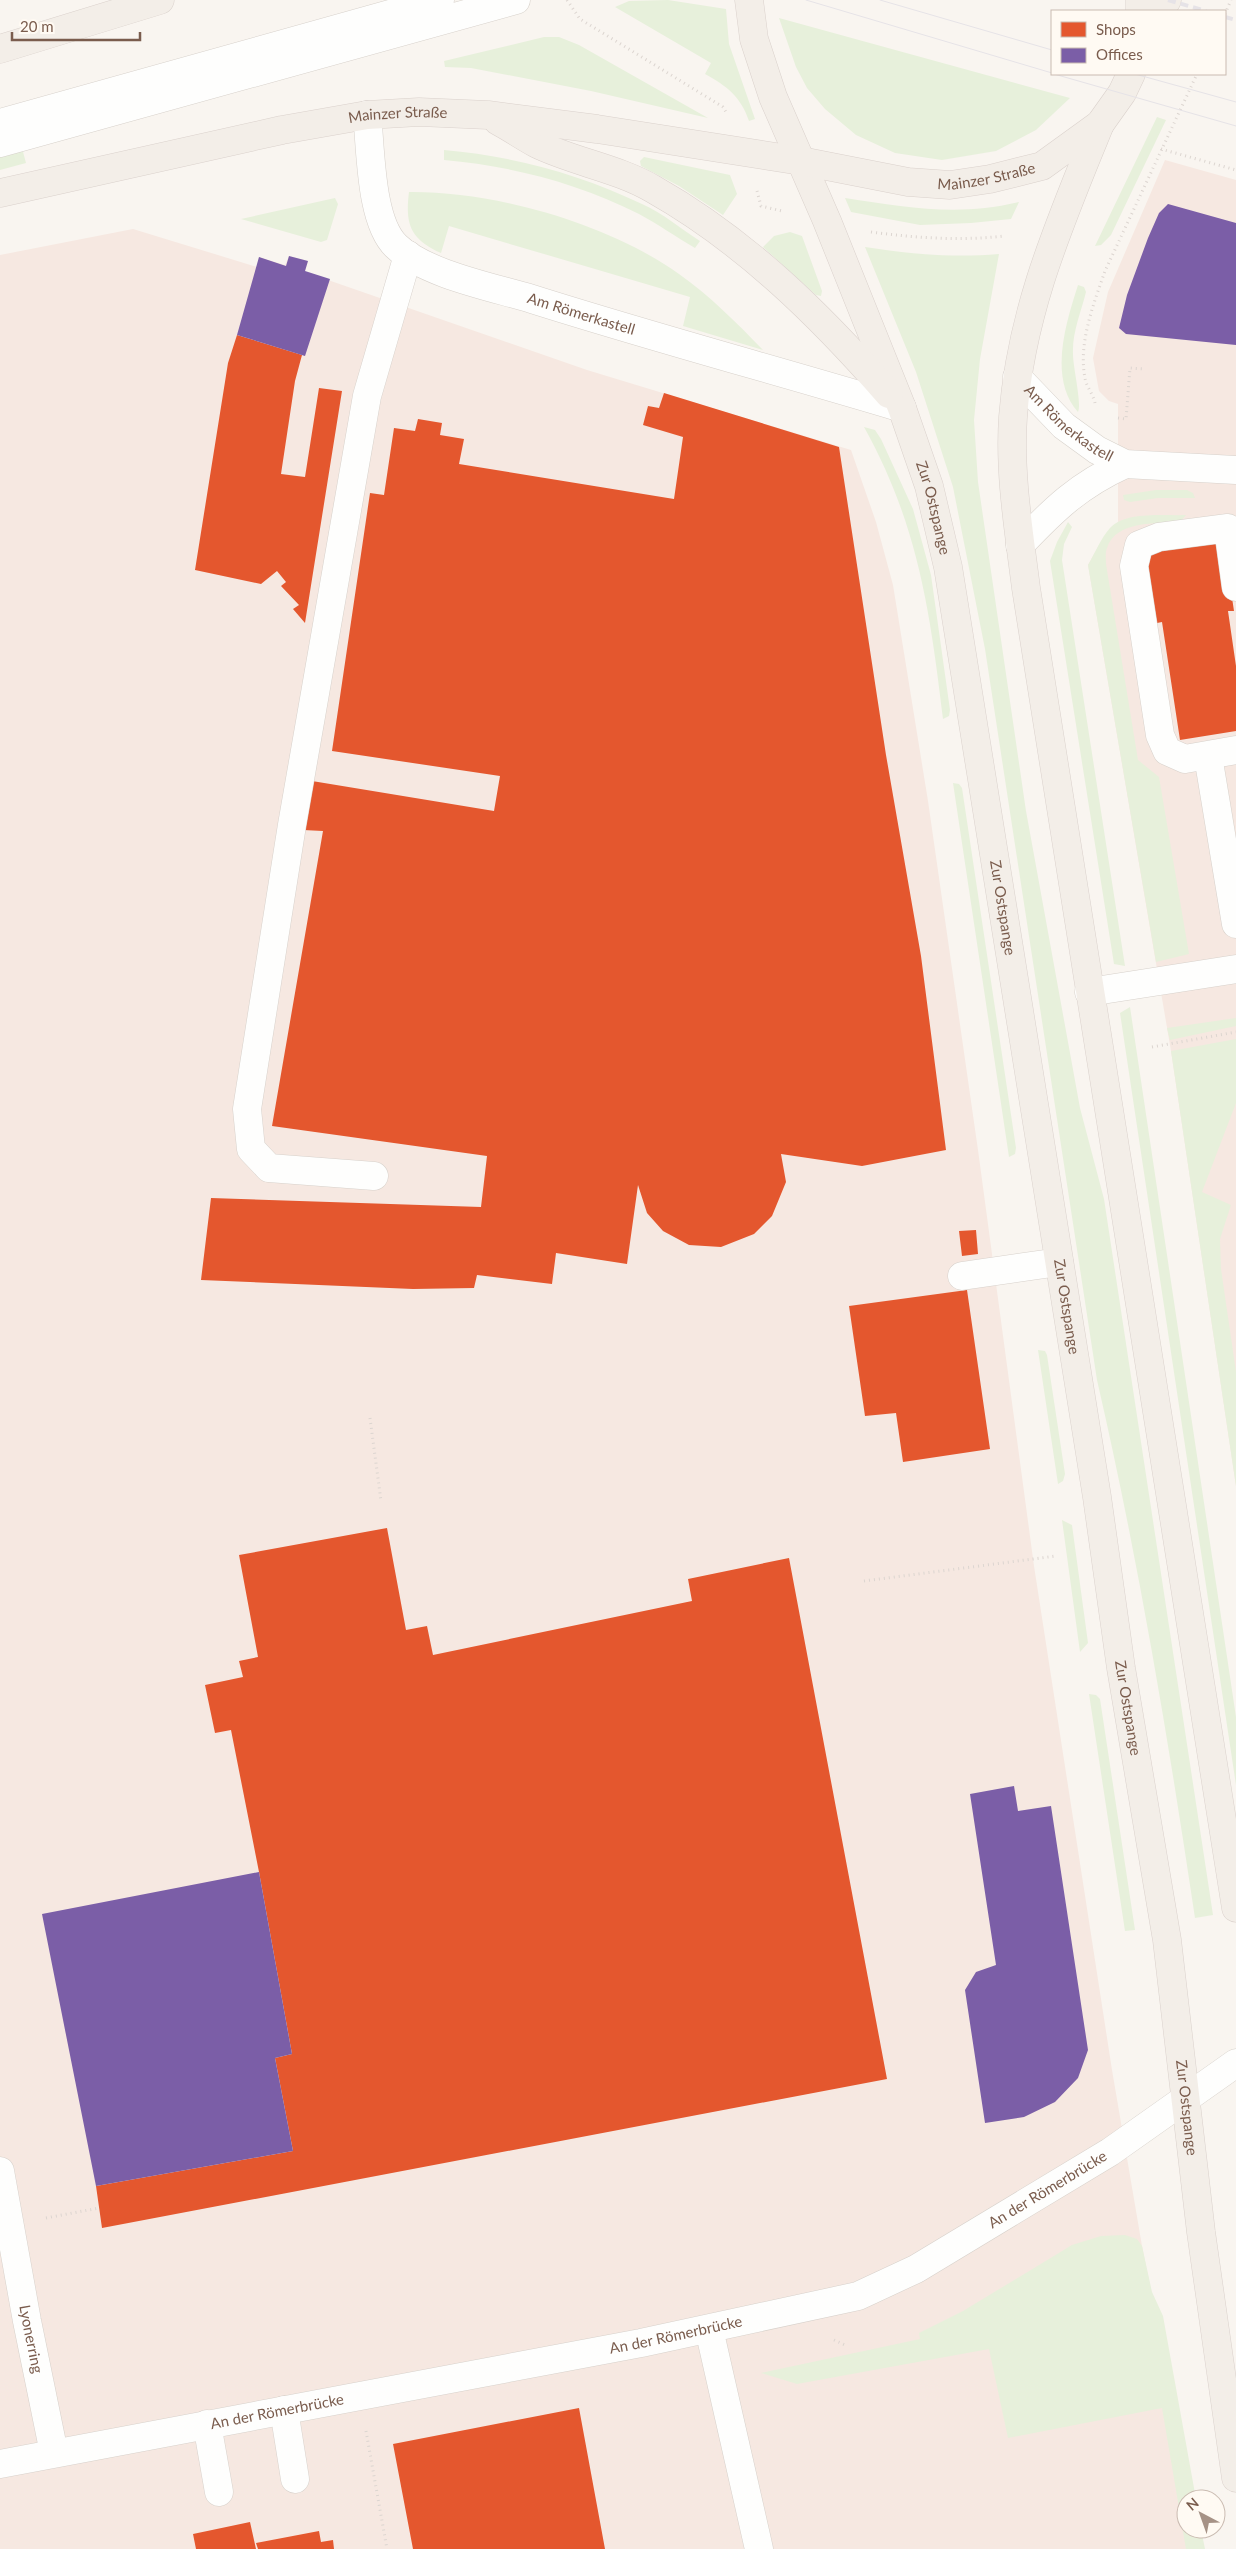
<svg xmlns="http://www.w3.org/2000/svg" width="1236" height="2549" viewBox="0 0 1236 2549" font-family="Lato,sans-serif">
<rect width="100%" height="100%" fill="#f9f5f0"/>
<!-- commercial -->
<path fill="#f6e8e1" d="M1165,160L1236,180V1486L1171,1051L1088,565L1102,540L1118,522V404L1109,401L1099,391L1093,358L1108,292Z
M133,229L257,267L259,257L285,265L289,256L308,261L305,272L587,370L851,450L876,522L893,585L928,801L978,1150L1034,1566L1112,2070L1142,2246L1193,2499H1186V2529L1203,2549H0V255Z"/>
<!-- green -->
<path fill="#e7f0db" d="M668,0L726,9L729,44L755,119L749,121C741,97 727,86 705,74L711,63L615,7L629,1Z
M779,18L1070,98L1036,130L996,151L942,160L895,153L856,135L825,109L807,88L796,67Z
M544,37H559L579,45L708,118L591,91L471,68L445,67L444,61Z
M1157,117L1166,120L1111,235L1101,245L1095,246Z
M22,148L26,163L0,170V154Z
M444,150C513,156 580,174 642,204C663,213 681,229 700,241L695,248C676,237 658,224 639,214C578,183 511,166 444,160Z
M644,157L730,175L737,194L723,215L679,186L641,166L640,161Z
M409,192C495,191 609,224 679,274C710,296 737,323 763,350L683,326L690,297L449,226L441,253C410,239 405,224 409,192Z
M335,198L338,204L327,240L321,242L241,219Z
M845,198C906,207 957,217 1019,202L1011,219L971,223L920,225L851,212Z
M790,232L802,236L822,291L821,296L816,295L763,247L774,236Z
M865,247C910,254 953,258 999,254L980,359L974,420L978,482L1026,811L1080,1108L1104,1199L1213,1915L1195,1918C1168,1737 1138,1558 1097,1380L985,649L953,487L916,372Z
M1078,285L1084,287L1086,292C1081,312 1072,333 1073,354C1073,368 1082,403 1078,412C1048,378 1066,323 1078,285Z
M864,427L875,430L881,439L913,509L931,575L950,710L949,716L943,719C930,611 918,524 864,427Z
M1156,490H1187L1193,493L1195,498H1158L1130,502L1124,500L1123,495Z
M1186,515L1180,522C1156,524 1116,520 1107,548C1105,552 1106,559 1106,564L1138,760L1159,777L1189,954L1156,962L1088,565C1095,553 1101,538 1110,528C1126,511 1164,516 1186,515Z
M1068,522L1072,527L1064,544L1062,560L1125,966L1114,964L1050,561L1057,542Z
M953,783L959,784L962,788L1016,1148L1015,1154L1009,1157Z
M1130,1007L1236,1717V1785L1120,1013Z
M1236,1018V1026L1170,1040L1167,1028Z
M1236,1039V1103L1202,1192L1231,1205L1220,1239L1221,1269L1236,1372V1486L1171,1051Z
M1038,1350L1045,1351L1047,1355L1065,1474L1063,1481L1058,1484Z
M1062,1520L1072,1525L1088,1643L1080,1652Z
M1089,1694L1096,1695L1100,1699L1135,1930L1125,1931Z
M1125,2235L1137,2239L1142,2246L1152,2292L1163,2316L1196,2499H1186V2529H1201L1205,2549H1186L1162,2408L1008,2438L989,2349L797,2384L761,2373L920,2339L919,2333L963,2311L1072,2245L1101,2236Z"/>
<!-- shops -->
<path fill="#e4572e" d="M237,335L302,355L295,381L281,474L305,477L319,388L342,391L305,623L293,609L299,605L281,586L286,582L277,571L261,584L195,570L228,363Z
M664,393L839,447L886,755L921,956L946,1150L862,1166L781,1154L786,1182L772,1216L754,1234L721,1247L689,1245L663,1231L647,1213L638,1185L627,1264L556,1253L552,1284L477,1275L474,1288L413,1289L201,1280L211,1198L481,1207L487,1156L272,1126L323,831L303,830L312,781L494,811L500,776L332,751L370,493L384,495L394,428L415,431L418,419L442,423L440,435L464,439L459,464L674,499L683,437L643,425L648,406L659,408Z
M1221,525L1234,611H1228L1236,666V731L1180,740L1162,622L1152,624L1139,538Z
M976,1230L978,1254L962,1256L959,1231Z
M967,1290L990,1449L903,1462L896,1413L865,1416L849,1306Z
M387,1528L406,1630L427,1626L433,1655L692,1601L688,1579L789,1558L887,2079L102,2228L96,2186L293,2151L275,2058L292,2054L259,1872L231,1730L215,1733L205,1685L243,1677L239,1661L258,1657L239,1555Z
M579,2408L605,2549H413L393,2444Z
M250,2522L256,2549H196L193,2534Z
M319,2531L321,2542L333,2540L334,2549H258L256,2543Z"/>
<!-- offices -->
<path fill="#7b5ea7" d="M1168,204L1236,223V345L1126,334L1119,328L1127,295L1148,238L1159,213Z
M289,256L308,261L305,271L330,279L305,356L237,335L259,257L286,266Z
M1014,1786L1018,1811L1051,1806L1088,2050L1078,2078L1055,2102L1024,2117L985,2123L965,1990L976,1972L996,1965L970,1794Z
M259,1872L292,2054L275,2058L293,2151L96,2186L42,1914Z"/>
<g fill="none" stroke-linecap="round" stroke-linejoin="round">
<!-- minor casing -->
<g stroke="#d7d1cb" stroke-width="29">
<g id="minor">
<path id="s1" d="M367,115C371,150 370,221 396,246C425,274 492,287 532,299C655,338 779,371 902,408"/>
<path d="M0,123L440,0"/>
<path d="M0,143L516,0"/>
<path id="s2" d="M1017,377L1064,426L1097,450L1125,464L1236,470"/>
<path d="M1020,545C1054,509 1079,485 1125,464"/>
<path d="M1236,587L1228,528L1159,537L1139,545L1134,566L1160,735L1167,751L1185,759L1236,750"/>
<path d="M1208,756L1236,924"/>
<path d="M1089,992L1236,969"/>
<path d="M374,1176L269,1168L251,1149L247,1109L292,825L367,396L408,255"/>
<path d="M962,1276L1059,1262"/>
<path id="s3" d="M0,2171L27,2321L54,2453"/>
<path d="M709,2329L759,2549"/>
<path d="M284,2410L295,2479"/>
<path d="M207,2424L219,2492"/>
<path id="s4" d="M0,2464L641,2343L858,2296L916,2269L1110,2152L1236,2063"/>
</g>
</g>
<!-- major casing -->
<g stroke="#dad1cc" stroke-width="29">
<g id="major">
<path id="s5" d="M749,0L754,39L773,97L827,221L902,408L929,486L948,567L1097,1497L1121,1668L1167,1940L1201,2232L1236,2478"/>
<path d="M1140,0V11"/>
<path d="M1160,11L1167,0"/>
<path d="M0,49L160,0"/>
<path d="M498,121C511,128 524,137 537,144C574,162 617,168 653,189C745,241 820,315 889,394"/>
<path d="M1100,124C1060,223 1021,310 1013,417C1009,473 1019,532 1026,588L1236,1908"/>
<path id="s6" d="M0,193L282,130L367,115L419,112L488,115L597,129L801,161L908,182L950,185L990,179L1042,166L1100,124L1122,93L1131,74"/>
</g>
</g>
<!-- path -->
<path stroke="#dcd5d0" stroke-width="3" stroke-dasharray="1 4" stroke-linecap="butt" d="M567,0L580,19L723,107L726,112
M1225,14L1231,0
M1161,149L1236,170
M757,191L761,206L782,211
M871,232C917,238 959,241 1005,236
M1095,403C1093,394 1086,386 1085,378C1078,343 1094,303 1105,271L1197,74
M1118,418L1126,419L1130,368L1144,369
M1152,1047L1236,1032
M370,1418L381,1501
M864,1581L1056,1556
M46,2218L99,2208
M834,2340L845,2345
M366,2431L387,2549"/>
<!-- minor -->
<use href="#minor" stroke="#fefefd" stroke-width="28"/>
<!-- major -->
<use href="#major" stroke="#f3eee8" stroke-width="28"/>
<!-- tram -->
<path stroke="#e6e3e7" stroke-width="1" d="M806,0L1052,73
M880,0L1052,50
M1054,74L1236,126
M1135,74L1236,102"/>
<!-- rail -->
<path stroke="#e6e3e7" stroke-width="4" stroke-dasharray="8 5" stroke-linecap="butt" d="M1168,0L1206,11
M1225,17L1236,20"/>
</g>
<g text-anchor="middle" stroke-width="5" stroke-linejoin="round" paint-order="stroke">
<!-- street labels -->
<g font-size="15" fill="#7a5c4d" stroke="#fffaf3">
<text dy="5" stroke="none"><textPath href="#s6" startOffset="406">Mainzer Straße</textPath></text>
<text dy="5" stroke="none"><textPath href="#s6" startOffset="1001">Mainzer Straße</textPath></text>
<text dy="5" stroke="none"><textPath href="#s1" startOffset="335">Am Römerkastell</textPath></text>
<text dy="5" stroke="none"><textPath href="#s2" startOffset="70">Am Römerkastell</textPath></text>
<text dy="5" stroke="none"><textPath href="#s5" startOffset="542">Zur Ostspange</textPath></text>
<text dy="5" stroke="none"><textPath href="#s5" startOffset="948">Zur Ostspange</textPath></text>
<text dy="5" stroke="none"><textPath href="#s5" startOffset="1352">Zur Ostspange</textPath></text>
<text dy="5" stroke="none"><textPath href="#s5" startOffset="1758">Zur Ostspange</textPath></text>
<text dy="5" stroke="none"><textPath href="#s5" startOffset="2162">Zur Ostspange</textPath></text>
<text dy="5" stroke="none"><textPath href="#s4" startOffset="1092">An der Römerbrücke</textPath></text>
<text dy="5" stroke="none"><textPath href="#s4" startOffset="688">An der Römerbrücke</textPath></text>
<text dy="5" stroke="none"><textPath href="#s3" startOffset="171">Lyonerring</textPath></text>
<text dy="5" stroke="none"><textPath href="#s4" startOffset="282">An der Römerbrücke</textPath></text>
</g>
</g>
<!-- legend -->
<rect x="1051" y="10" width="175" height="65" fill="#fffaf3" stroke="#cabbb1"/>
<rect x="1061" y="22" width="25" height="15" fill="#e4572e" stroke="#cabbb1"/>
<text x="1096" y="35" font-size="15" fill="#7a5c4d">Shops</text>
<rect x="1061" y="48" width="25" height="15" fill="#7b5ea7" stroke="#cabbb1"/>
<text x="1096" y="60" font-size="15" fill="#7a5c4d">Offices</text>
<!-- north arrow -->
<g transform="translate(1201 2514) rotate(319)"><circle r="24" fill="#fffaf3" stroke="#cabbb1"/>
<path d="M0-4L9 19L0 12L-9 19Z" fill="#a69286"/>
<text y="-8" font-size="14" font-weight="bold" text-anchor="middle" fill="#7a5c4d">N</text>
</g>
<!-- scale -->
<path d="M12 32v8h128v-8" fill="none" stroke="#7a5c4d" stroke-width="2.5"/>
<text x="20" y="32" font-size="15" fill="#7a5c4d" stroke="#fffaf3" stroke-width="4" paint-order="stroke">20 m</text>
</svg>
